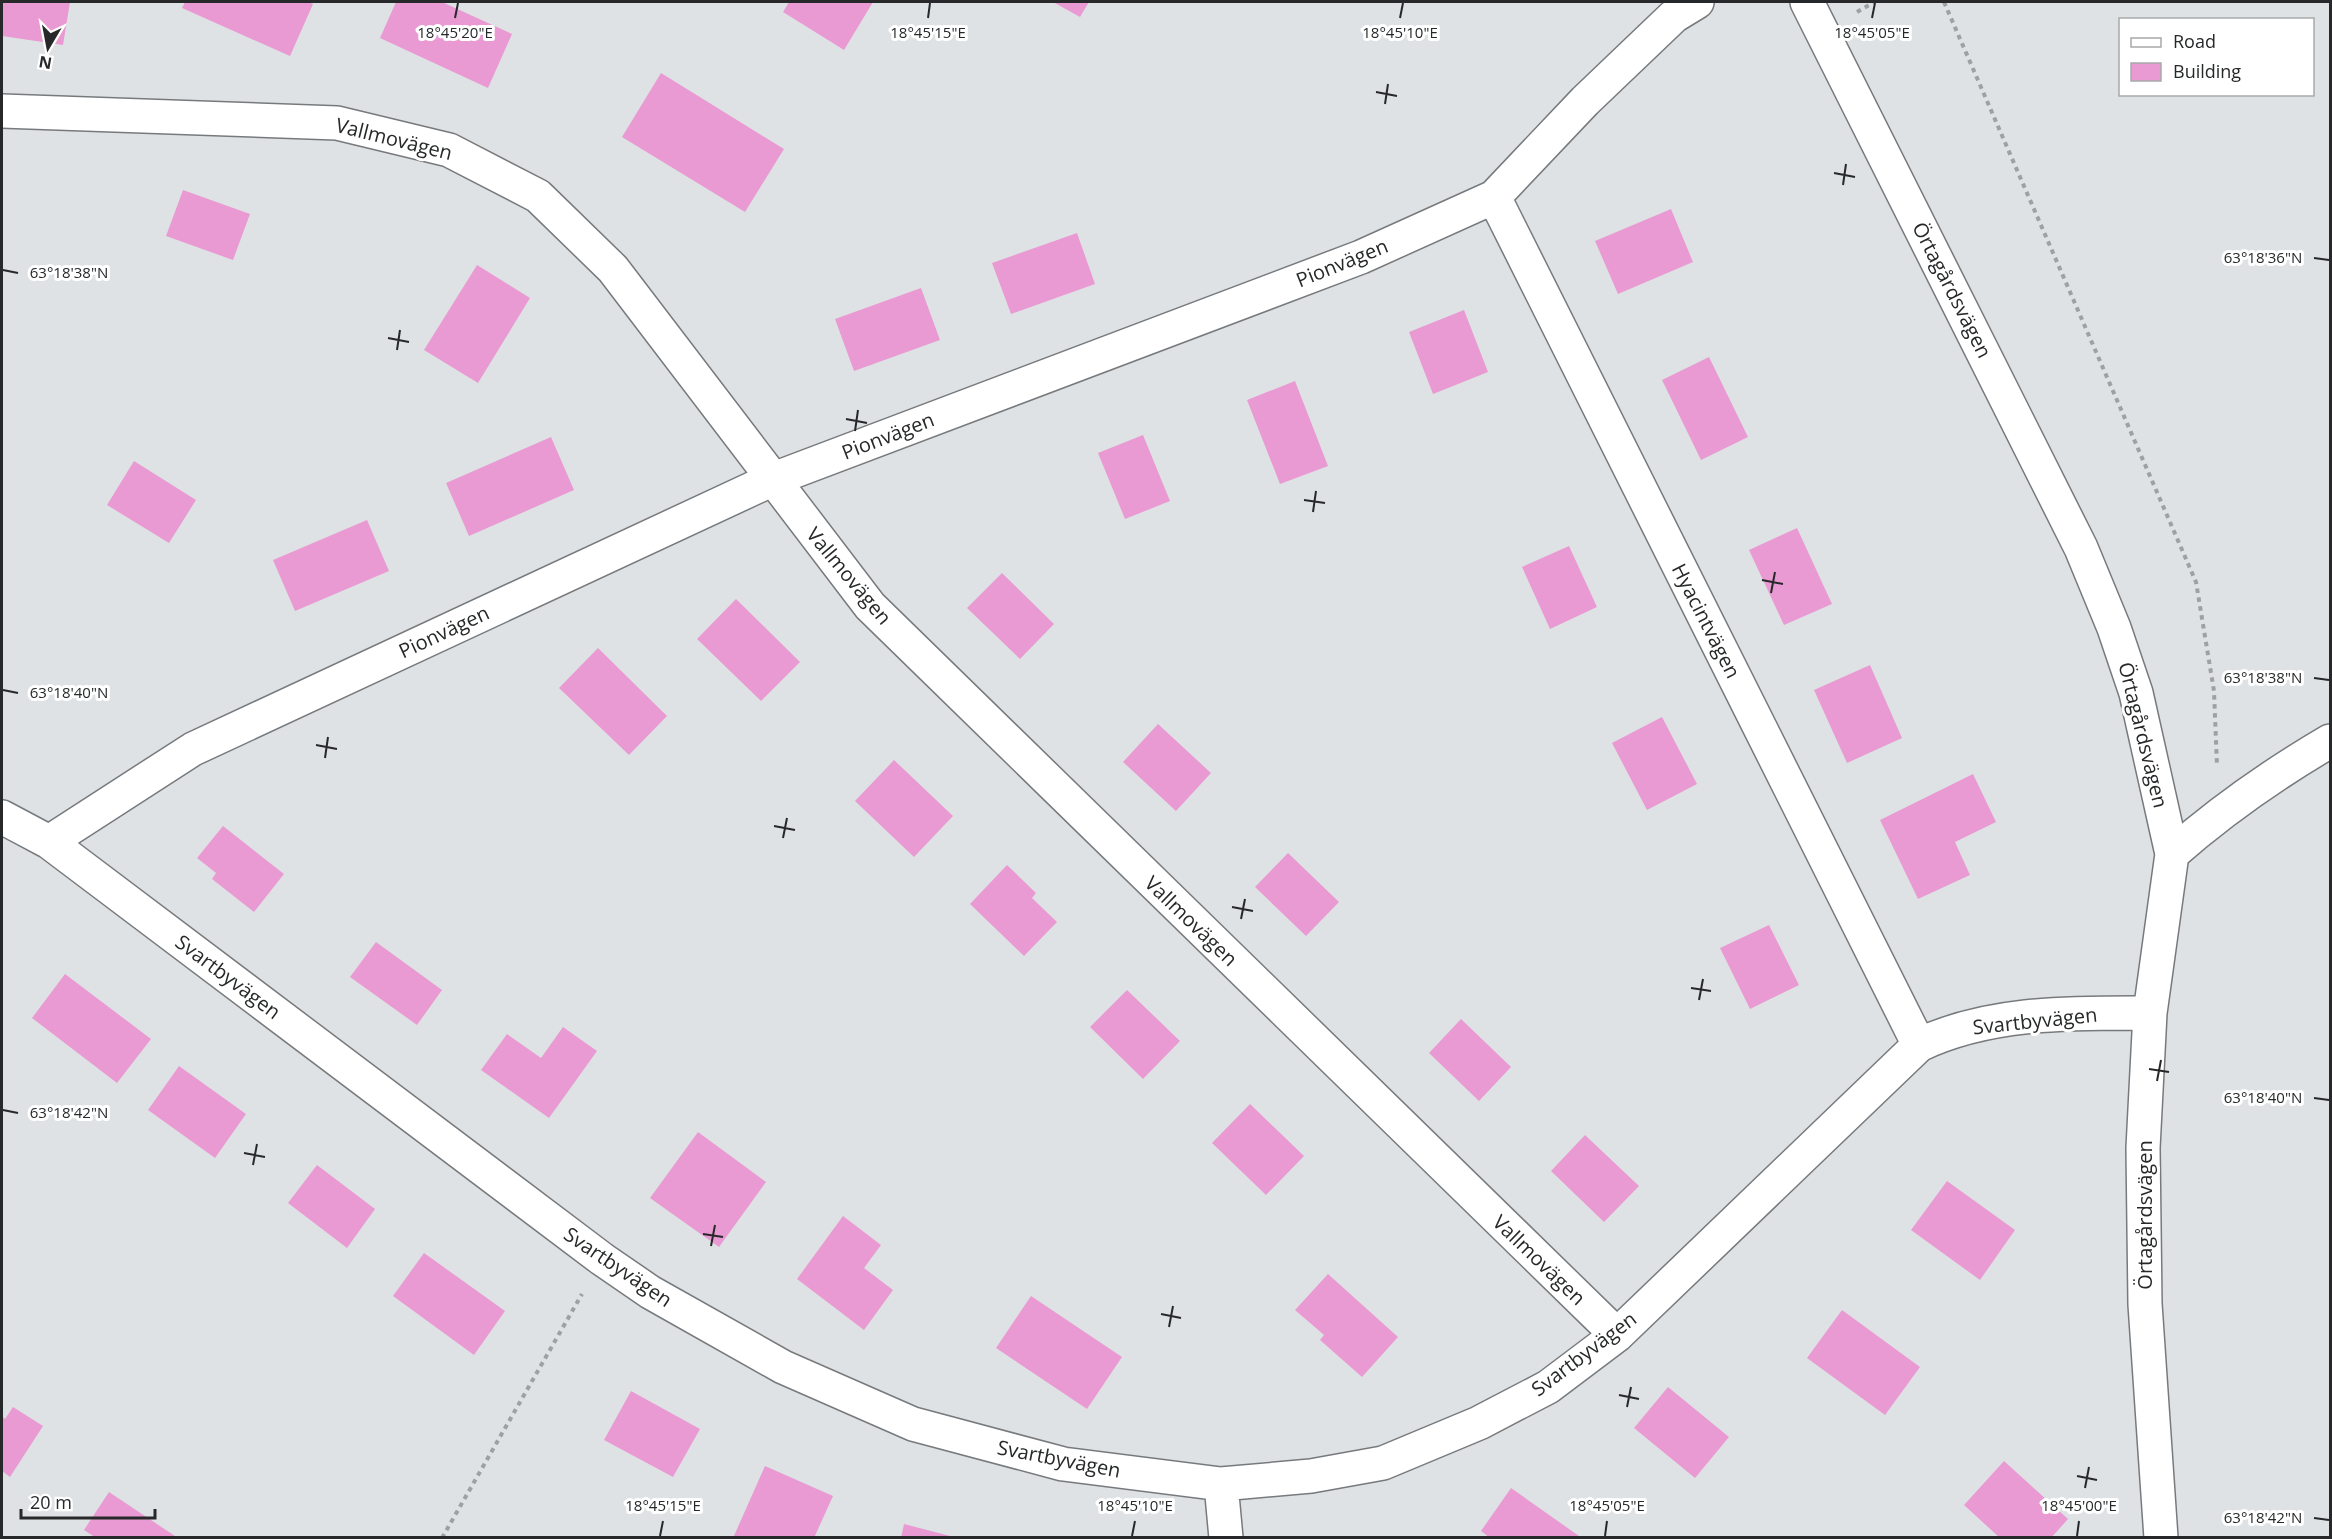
<svg xmlns="http://www.w3.org/2000/svg" width="2332" height="1539" viewBox="0 0 2332 1539" font-family="'Open Sans',sans-serif">
<rect width="100%" height="100%" fill="#dee2e5"/>
<!-- building -->
<path fill="#ea9ad2" d="M2,2H70L63,45L2,36Z
M185,2H308L313,4L290,56L182,8Z
M396,2H442L512,34L488,88L380,38Z
M789,2H873L844,50L783,12Z
M1053,2H1089L1080,17Z
M661,73L784,149L745,212L622,137Z
M183,190L250,214L233,260L166,236Z
M1671,209L1693,262L1618,294L1595,241Z
M1077,233L1095,284L1011,314L992,263Z
M477,265L530,298L478,383L424,350Z
M921,288L940,340L854,371L835,319Z
M1464,310L1488,372L1433,394L1409,332Z
M1709,357L1748,437L1701,460L1662,380Z
M1295,381L1328,466L1280,484L1247,400Z
M1143,435L1170,501L1125,519L1098,453Z
M551,437L574,490L469,536L446,483Z
M134,461L196,500L169,543L107,505Z
M367,520L389,571L295,611L273,560Z
M1797,528L1832,604L1784,625L1749,550Z
M1569,546L1597,607L1550,629L1522,567Z
M1002,573L1054,624L1020,659L967,608Z
M736,599L800,662L761,701L697,639Z
M598,648L667,716L629,755L559,688Z
M1870,665L1902,738L1847,763L1814,690Z
M1662,717L1697,784L1647,810L1612,743Z
M1158,724L1211,773L1176,811L1123,762Z
M894,760L953,816L914,857L855,801Z
M1973,774L1996,822L1955,842L1970,875L1918,899L1880,820Z
M223,826L284,874L254,912L212,879L216,873L197,858Z
M1288,853L1339,902L1306,936L1255,887Z
M1007,865L1036,893L1032,898L1057,922L1024,956L970,904Z
M1769,925L1799,985L1750,1009L1720,948Z
M376,942L442,990L417,1025L350,977Z
M65,974L151,1039L117,1083L32,1018Z
M1127,990L1180,1041L1143,1079L1090,1027Z
M1461,1019L1511,1067L1479,1101L1429,1053Z
M563,1027L597,1051L549,1118L481,1070L507,1034L541,1058Z
M179,1066L246,1114L215,1158L148,1110Z
M1250,1104L1304,1156L1266,1195L1212,1143Z
M698,1132L766,1182L719,1247L650,1198Z
M1585,1135L1639,1186L1604,1222L1551,1171Z
M317,1165L375,1209L347,1248L288,1203Z
M1947,1181L2015,1230L1980,1280L1911,1230Z
M843,1216L881,1245L864,1268L893,1290L864,1330L797,1279Z
M424,1253L505,1311L474,1355L393,1296Z
M1328,1274L1398,1337L1362,1377L1320,1340L1324,1335L1295,1310Z
M1031,1296L1122,1357L1087,1409L996,1348Z
M1842,1310L1920,1367L1885,1415L1807,1358Z
M1668,1387L1729,1437L1695,1478L1634,1428Z
M631,1391L700,1429L673,1477L604,1440Z
M13,1407L43,1426L10,1477L2,1471V1416L5,1419Z
M2004,1461L2068,1519L2051,1538H2000L1964,1505Z
M765,1466L833,1496L814,1538H733Z
M1511,1488L1579,1536L1578,1538H1490L1481,1531Z
M109,1492L178,1538H96L84,1530Z
M904,1524L954,1537V1538H901Z"/>
<g fill="none" stroke-linecap="round" stroke-linejoin="round">
<!-- street casing -->
<g stroke="#777a7d" stroke-width="36">
<path id="street" d="M1807,2L2081,548L2114,628L2136,693L2172,854L2150,1013L2143,1148L2145,1304L2161,1538
M2,111L337,123L449,150L538,196L613,269L870,606L1617,1335
M1494,197L1919,1045
M2,817L49,842L602,1259L650,1292L783,1367L913,1424L1063,1464L1221,1484L1311,1476L1383,1463L1479,1423L1548,1387L1617,1335L1919,1045C1990,1011 2072,1013 2150,1013
M49,842L193,749L771,480L1361,257L1494,197L1585,101L1674,16L1697,2
M2172,854C2223,809 2272,775 2330,741
M1221,1484L1226,1538"/>
</g>
<!-- path -->
<path stroke="#9da1a3" stroke-width="4" stroke-dasharray="4.5 4.5" stroke-linecap="butt" d="M1944,2L2196,582L2214,691L2217,766
M1857,12L1874,2
M442,1538L582,1294"/>
<!-- street -->
<use href="#street" stroke="#fff" stroke-width="33"/>
</g>
<!-- ticks -->
<path fill="none" stroke="#262829" stroke-width="2" d="M455,18L458,3M928,18L930,3M1400,18L1403,3M1872,18L1875,3M1376,92L1397,96M1385,104L1388,84M1834,173L1855,177M1843,185L1846,164M2314,258L2329,260M3,270L18,273M388,338L409,342M397,350L400,330M846,419L867,423M855,431L858,410M1304,500L1325,503M1313,512L1316,491M1762,580L1783,584M1771,593L1775,572M2314,678L2329,680M3,690L18,693M316,745L337,749M325,758L328,737M774,826L795,830M783,838L787,818M1232,907L1253,911M1241,919L1245,899M1691,988L1711,991M1699,1000L1703,979M2149,1069L2169,1072M2157,1081L2161,1060M2314,1098L2329,1100M3,1110L18,1113M244,1153L265,1157M253,1165L257,1144M703,1234L723,1237M711,1246L715,1225M1161,1314L1181,1318M1169,1327L1173,1306M1619,1395L1639,1399M1627,1407L1631,1387M2077,1476L2097,1480M2085,1488L2089,1467M2314,1518L2329,1520M660,1536L663,1521M1132,1536L1135,1521M1605,1536L1607,1521M2077,1536L2079,1521"/>
<g text-anchor="middle" stroke-width="6" stroke-linejoin="round" paint-order="stroke">
<!-- street labels -->
<g font-size="20" fill="#262829" stroke="#fff">
<text transform="translate(394 139) rotate(14)" y="7">Vallmovägen</text>
<text transform="translate(1342 263) rotate(-22)" y="7">Pionvägen</text>
<text transform="translate(1952 290) rotate(63)" y="7">Örtagårdsvägen</text>
<text transform="translate(888 436) rotate(-21)" y="7">Pionvägen</text>
<text transform="translate(849 576) rotate(50)" y="7">Vallmovägen</text>
<text transform="translate(1706 621) rotate(63)" y="7">Hyacintvägen</text>
<text transform="translate(444 632) rotate(-25)" y="7">Pionvägen</text>
<text transform="translate(2143 735) rotate(76)" y="7">Örtagårdsvägen</text>
<text transform="translate(1191 921) rotate(44)" y="7">Vallmovägen</text>
<text transform="translate(228 977) rotate(37)" y="7">Svartbyvägen</text>
<text transform="translate(2035 1021) rotate(-6)" y="7">Svartbyvägen</text>
<text transform="translate(2145 1215) rotate(-90)" y="7">Örtagårdsvägen</text>
<text transform="translate(1539 1260) rotate(44)" y="7">Vallmovägen</text>
<text transform="translate(618 1267) rotate(34)" y="7">Svartbyvägen</text>
<text transform="translate(1584 1354) rotate(-37)" y="7">Svartbyvägen</text>
<text transform="translate(1059 1459) rotate(11)" y="7">Svartbyvägen</text>
</g>
</g>
<g font-size="15" text-anchor="middle" fill="#262829" stroke="#fff" stroke-width="6" stroke-linejoin="round" paint-order="stroke">
<text x="455" y="38">18°45'20"E</text>
<text x="928" y="38">18°45'15"E</text>
<text x="1400" y="38">18°45'10"E</text>
<text x="1872" y="38">18°45'05"E</text>
<text x="2263" y="263">63°18'36"N</text>
<text x="69" y="278">63°18'38"N</text>
<text x="2263" y="683">63°18'38"N</text>
<text x="69" y="698">63°18'40"N</text>
<text x="2263" y="1103">63°18'40"N</text>
<text x="69" y="1118">63°18'42"N</text>
<text x="663" y="1511">18°45'15"E</text>
<text x="1135" y="1511">18°45'10"E</text>
<text x="1607" y="1511">18°45'05"E</text>
<text x="2079" y="1511">18°45'00"E</text>
<text x="2263" y="1523">63°18'42"N</text>
</g>
<!-- border -->
<rect width="2332" height="1539" fill="none" stroke="#262829" stroke-width="6"/>
<!-- legend -->
<rect x="2119" y="18" width="195" height="78" fill="#ffffff" stroke="#a8a9a9" stroke-width="1.5"/>
<rect x="2131" y="38" width="30" height="9" fill="#ffffff" stroke="#a8a9a9" stroke-width="1.5"/>
<text x="2173" y="48" font-size="18" fill="#262829">Road</text>
<rect x="2131" y="63" width="30" height="18" fill="#ea9ad2" stroke="#a8a9a9" stroke-width="1.5"/>
<text x="2173" y="78" font-size="18" fill="#262829">Building</text>
<!-- north arrow -->
<g transform="translate(48 48) rotate(190)" stroke="#ffffff" stroke-width="4.5" paint-order="stroke">
<path d="M0-4.5L10 22L0 15L-10 22Z" fill="#262829"/>
<text y="-9" font-size="16" font-weight="bold" text-anchor="middle" fill="#262829">N</text>
</g>
<!-- scale -->
<path d="M21 1509v9h134v-9" fill="none" stroke="#262829" stroke-width="3"/>
<text x="30" y="1509" font-size="18" fill="#262829" stroke="#ffffff" stroke-width="4.5" paint-order="stroke">20 m</text>
</svg>
